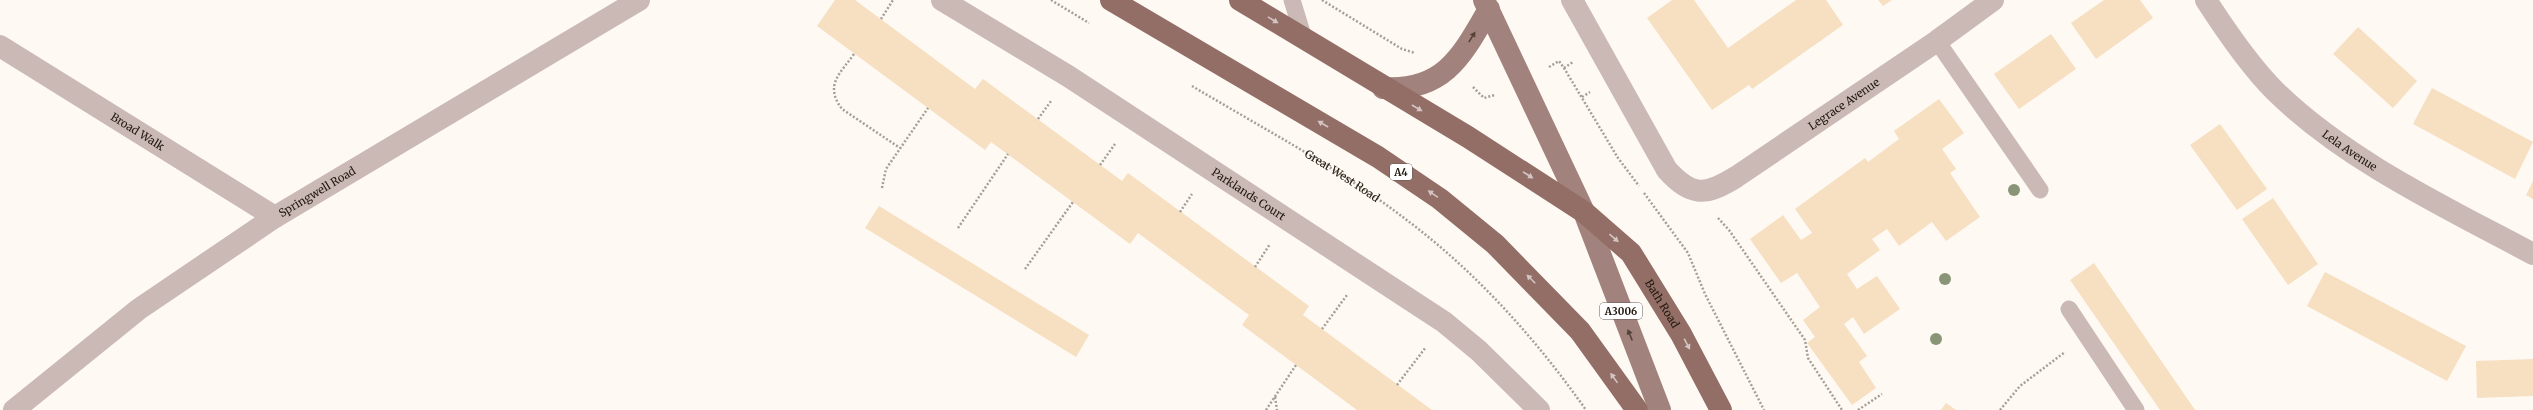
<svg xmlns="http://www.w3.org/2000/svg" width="2533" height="410" viewBox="0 0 2533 410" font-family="Merriweather,serif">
<rect width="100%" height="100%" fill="#fef9f3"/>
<!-- building -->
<path fill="#f7dfc1" d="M835,0H855L975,89L983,79L1122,181L1128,173L1309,306L1303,315L1432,410H1357L1242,325L1249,315L1138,233L1130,244L991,142L985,150L817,26Z
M1672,0H1694L1728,48L1796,0H1826L1843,25L1752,89L1749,85L1712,110L1647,18Z
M1878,0H1892L1883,6Z
M2104,0H2140L2153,18L2096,59L2071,23Z
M2358,27L2417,81L2393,108L2333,54Z
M2051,34L2076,69L2019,109L1994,74Z
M2432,88L2533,142L2515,179L2413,124Z
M1939,99L1964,133L1942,149L1956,169L1950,173L1980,217L1946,241L1932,222L1899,246L1887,229L1872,239L1880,250L1847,274L1857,289L1877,276L1900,309L1864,334L1853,317L1844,324L1867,356L1859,362L1876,388L1852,405L1807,343L1815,337L1803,320L1820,307L1797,273L1781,283L1750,239L1783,215L1801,240L1812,233L1795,209L1865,158L1868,162L1899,139L1894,131Z
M2220,124L2267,189L2237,210L2190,145Z
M2533,181V199L2526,195Z
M2273,198L2318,264L2288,285L2242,219Z
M879,206L1089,335L1076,357L865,228Z
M2094,263L2195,410H2160L2070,280Z
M2325,272L2466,346L2447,381L2307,306Z
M2533,359V396L2477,398L2476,361Z
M1946,403L1956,410H1941Z"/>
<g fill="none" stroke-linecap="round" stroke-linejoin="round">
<!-- path -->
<g stroke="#a59f97" stroke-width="2.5" stroke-dasharray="2 2" stroke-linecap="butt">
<path d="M1051,0L1089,23"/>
<path d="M1322,0L1402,49L1415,53"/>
<path d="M881,19L893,0"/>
<path d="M854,54C840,74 824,85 842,109L900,148"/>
<path d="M1549,67L1559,61L1564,68L1618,158L1639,186"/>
<path d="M1564,68L1573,62"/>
<path id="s1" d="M1192,86C1264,129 1342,170 1408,221C1477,273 1536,339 1586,410"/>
<path d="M1473,87L1484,98L1495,95"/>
<path d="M1582,97L1590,92"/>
<path d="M1038,119L1051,101"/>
<path d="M1100,165L1115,144"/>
<path d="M882,188L886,169L928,108"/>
<path d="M1644,193L1688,253L1705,294L1764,410"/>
<path d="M1180,212L1192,194"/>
<path d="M1718,218L1729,230L1805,340L1808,358L1842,410"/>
<path d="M958,228L1008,154"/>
<path d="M1255,267L1270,244"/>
<path d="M1025,269L1073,202"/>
<path d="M1322,329L1347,295"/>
<path d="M1397,385L1426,347"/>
<path d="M1275,397L1277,410"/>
<path d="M1266,410L1296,365"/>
<path d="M1858,410L1882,394"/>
<path d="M2000,410L2020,386L2065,352"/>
</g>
<!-- lane -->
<path stroke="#cbb9b5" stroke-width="17" d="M1292,0L1304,39
M1937,41L2040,190
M2069,309L2136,410"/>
<!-- street -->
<g stroke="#cbb9b5" stroke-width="22">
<path id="s2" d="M942,0L1068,76L1444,322L1479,351L1539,410"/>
<path id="s3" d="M1572,0L1667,170C1692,197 1705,196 1736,177L1937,41L1993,0"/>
<path id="s4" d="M2206,0C2226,31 2249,65 2275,91C2345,160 2447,208 2533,254"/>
<path id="s5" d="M0,46L275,217"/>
<path id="s6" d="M14,410L139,309L275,217L639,0"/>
</g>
<!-- primary -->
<path stroke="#a2827c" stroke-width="22" d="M1484,0L1584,212L1660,410
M1383,88C1444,92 1462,56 1489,9"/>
<!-- highway -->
<g stroke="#926e67" stroke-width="22">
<path d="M1111,0L1378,157L1440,199L1495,244L1580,331L1637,410"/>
<path id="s7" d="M1240,0L1468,137L1584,212L1631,253L1681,334L1721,410"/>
</g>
</g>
<!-- trees -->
<g fill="#8a9577">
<circle cx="2014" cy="190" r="6"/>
<circle cx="1945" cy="279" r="6"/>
<circle cx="1936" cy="339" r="6"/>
</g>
<!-- one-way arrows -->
<defs><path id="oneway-solid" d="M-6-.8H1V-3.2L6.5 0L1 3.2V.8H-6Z"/></defs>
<g fill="#d3c5c2">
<use href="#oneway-solid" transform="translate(1273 20) rotate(31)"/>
<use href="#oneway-solid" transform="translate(1417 108) rotate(30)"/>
<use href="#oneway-solid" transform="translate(1323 124) rotate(-150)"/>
<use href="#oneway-solid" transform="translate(1528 175) rotate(32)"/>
<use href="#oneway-solid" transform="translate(1433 194) rotate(-146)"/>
<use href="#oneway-solid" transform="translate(1614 238) rotate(41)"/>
<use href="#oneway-solid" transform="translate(1531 279) rotate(-135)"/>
<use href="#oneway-solid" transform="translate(1687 344) rotate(62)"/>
<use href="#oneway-solid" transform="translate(1614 378) rotate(-126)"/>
</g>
<g fill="#544239">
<use href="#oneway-solid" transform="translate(1472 37) rotate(-58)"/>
<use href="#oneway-solid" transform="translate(1630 335) rotate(-112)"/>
</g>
<g text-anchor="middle" stroke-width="3.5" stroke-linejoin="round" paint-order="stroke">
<!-- shield labels -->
<g fill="#fff" stroke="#635d56" stroke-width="1">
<rect x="1390" y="164" width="22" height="16" rx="3"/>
<rect x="1600" y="303" width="42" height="16" rx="3"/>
</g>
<g font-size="10" font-weight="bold" fill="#20180d">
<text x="1401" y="176">A4</text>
<text x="1621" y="315">A3006</text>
</g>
<!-- street labels -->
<g font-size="11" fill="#20180d" stroke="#fff">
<text dy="4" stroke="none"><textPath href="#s3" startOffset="404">Legrace Avenue</textPath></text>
<text dy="4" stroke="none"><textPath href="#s5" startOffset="162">Broad Walk</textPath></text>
<text dy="4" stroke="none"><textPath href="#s4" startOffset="210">Lela Avenue</textPath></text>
<text dy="4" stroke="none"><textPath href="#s1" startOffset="175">Great West Road</textPath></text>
<text dy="4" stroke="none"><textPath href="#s6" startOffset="374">Springwell Road</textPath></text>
<text dy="4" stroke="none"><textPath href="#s2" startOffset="363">Parklands Court</textPath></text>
<text dy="4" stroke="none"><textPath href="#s7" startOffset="526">Bath Road</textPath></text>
</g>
</g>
</svg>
